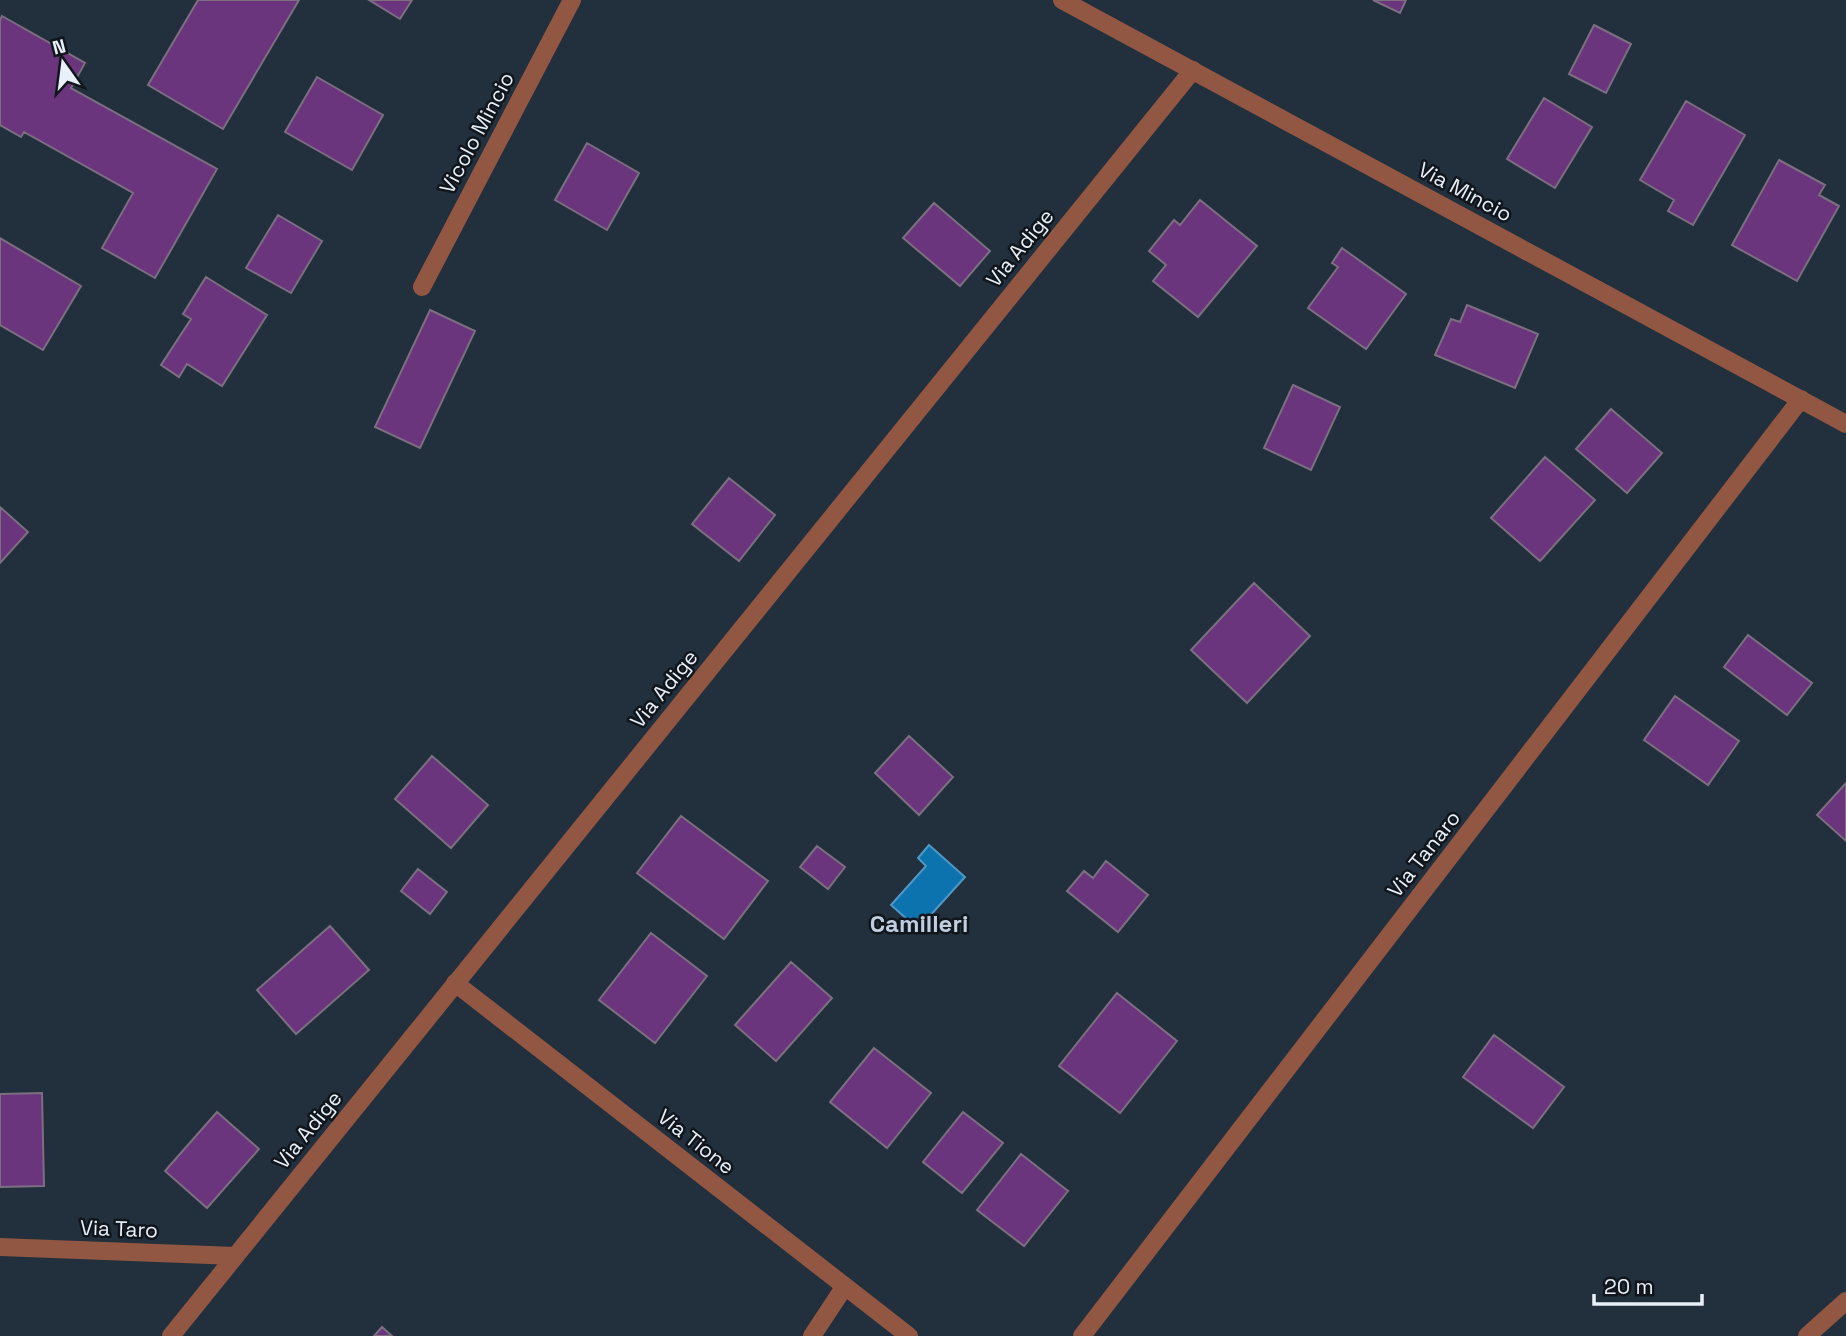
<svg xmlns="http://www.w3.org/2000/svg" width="1846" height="1336" viewBox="0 0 1846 1336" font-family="'Space Grotesk',sans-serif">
<rect width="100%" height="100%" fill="#222f3c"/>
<!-- water -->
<path fill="#0d73af" stroke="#4f98c5" stroke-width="2" d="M929,845L965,877L918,929L891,905L926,866L918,858Z"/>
<!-- building -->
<path fill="#6a357d" stroke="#7b6f80" stroke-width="2" d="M198,0H299L223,129L148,85Z
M369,0H412L400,19Z
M1373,0H1406L1400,13Z
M2,16L85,63L71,88L217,169L155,278L102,248L133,193L24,132L21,137L0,125V20Z
M1594,25L1631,44L1606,93L1569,74Z
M317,77L383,115L352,170L285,132Z
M1544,98L1592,127L1555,188L1507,159Z
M1686,101L1745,135L1693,225L1668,211L1674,200L1640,180Z
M587,143L639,173L607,230L555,200Z
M1779,160L1825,185L1819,195L1839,206L1797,281L1732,245Z
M1200,200L1257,246L1198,317L1153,281L1166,265L1149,251L1174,220L1180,225Z
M934,203L990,251L960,286L903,238Z
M278,215L322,241L291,293L246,268Z
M0,238L81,286L43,350L0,325Z
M1342,248L1406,294L1366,349L1308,308L1338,267L1332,263Z
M206,277L267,315L222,386L187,364L179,377L161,365L191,319L183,314Z
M1467,305L1538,334L1515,388L1435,355L1451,319L1460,322Z
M430,310L475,331L420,448L375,427Z
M1293,385L1340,407L1311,470L1264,448Z
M1611,409L1662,453L1627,493L1576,449Z
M1545,457L1595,500L1540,561L1491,518Z
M729,478L775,515L739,561L692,524Z
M0,507L28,532L0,563Z
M1254,583L1310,636L1247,703L1191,650Z
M1748,635L1812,683L1787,715L1724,667Z
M1675,696L1739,741L1708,785L1644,740Z
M909,736L953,777L919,815L875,773Z
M432,756L488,805L451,848L395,799Z
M1846,783V841L1817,815Z
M681,816L768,881L724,939L637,873Z
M817,846L845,867L828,889L800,867Z
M1106,861L1148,895L1118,932L1067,891L1084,871L1093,878Z
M418,869L447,892L430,914L401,891Z
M330,926L369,970L296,1034L257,990Z
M651,933L707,976L655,1043L599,1000Z
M791,962L832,998L776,1061L735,1025Z
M1117,993L1177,1041L1120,1113L1059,1066Z
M1494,1035L1564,1087L1533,1128L1463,1077Z
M874,1048L931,1093L887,1148L830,1102Z
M42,1093L44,1186L0,1187V1094Z
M217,1112L259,1149L207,1208L165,1171Z
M963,1112L1003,1143L962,1193L923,1162Z
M1021,1154L1068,1191L1024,1246L977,1210Z
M382,1327L392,1336H374Z"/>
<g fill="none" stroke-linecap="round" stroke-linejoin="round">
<!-- minor -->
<path stroke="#915742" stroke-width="18" d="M1062,0L1846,424
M422,287L572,0
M455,983L909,1336
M0,1247L235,1256
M171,1336L1193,70
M812,1336L845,1286
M1082,1336L1801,399
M1807,1336L1846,1301"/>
</g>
<g text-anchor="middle" stroke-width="5" stroke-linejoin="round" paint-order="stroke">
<!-- street labels -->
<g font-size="21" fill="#e8f0f9" stroke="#11161c">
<text transform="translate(477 133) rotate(-62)" y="7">Vicolo Mincio</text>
<text transform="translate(1465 192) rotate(28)" y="7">Via Mincio</text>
<text transform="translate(1020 248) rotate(-51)" y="7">Via Adige</text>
<text transform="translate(664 689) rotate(-51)" y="7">Via Adige</text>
<text transform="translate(1424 854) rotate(-52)" y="7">Via Tanaro</text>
<text transform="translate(308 1130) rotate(-51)" y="7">Via Adige</text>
<text transform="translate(696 1142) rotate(38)" y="7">Via Tione</text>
<text transform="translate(119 1229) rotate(2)" y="7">Via Taro</text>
</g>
<!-- quarter labels -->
<g font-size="24" font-weight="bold" fill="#bfcee0" stroke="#11161c">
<text x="919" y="932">Camilleri</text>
</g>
</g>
<!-- north arrow -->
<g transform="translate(63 63) rotate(346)" stroke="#11161c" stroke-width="5" paint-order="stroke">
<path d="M0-5L12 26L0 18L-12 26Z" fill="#e8f0f9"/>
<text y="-10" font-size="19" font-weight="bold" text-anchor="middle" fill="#e8f0f9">N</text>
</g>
<!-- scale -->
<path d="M1594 1294v10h108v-10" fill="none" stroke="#e8f0f9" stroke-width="3.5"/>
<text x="1604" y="1294" font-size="21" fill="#e8f0f9" stroke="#11161c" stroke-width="5" paint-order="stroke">20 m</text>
</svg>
